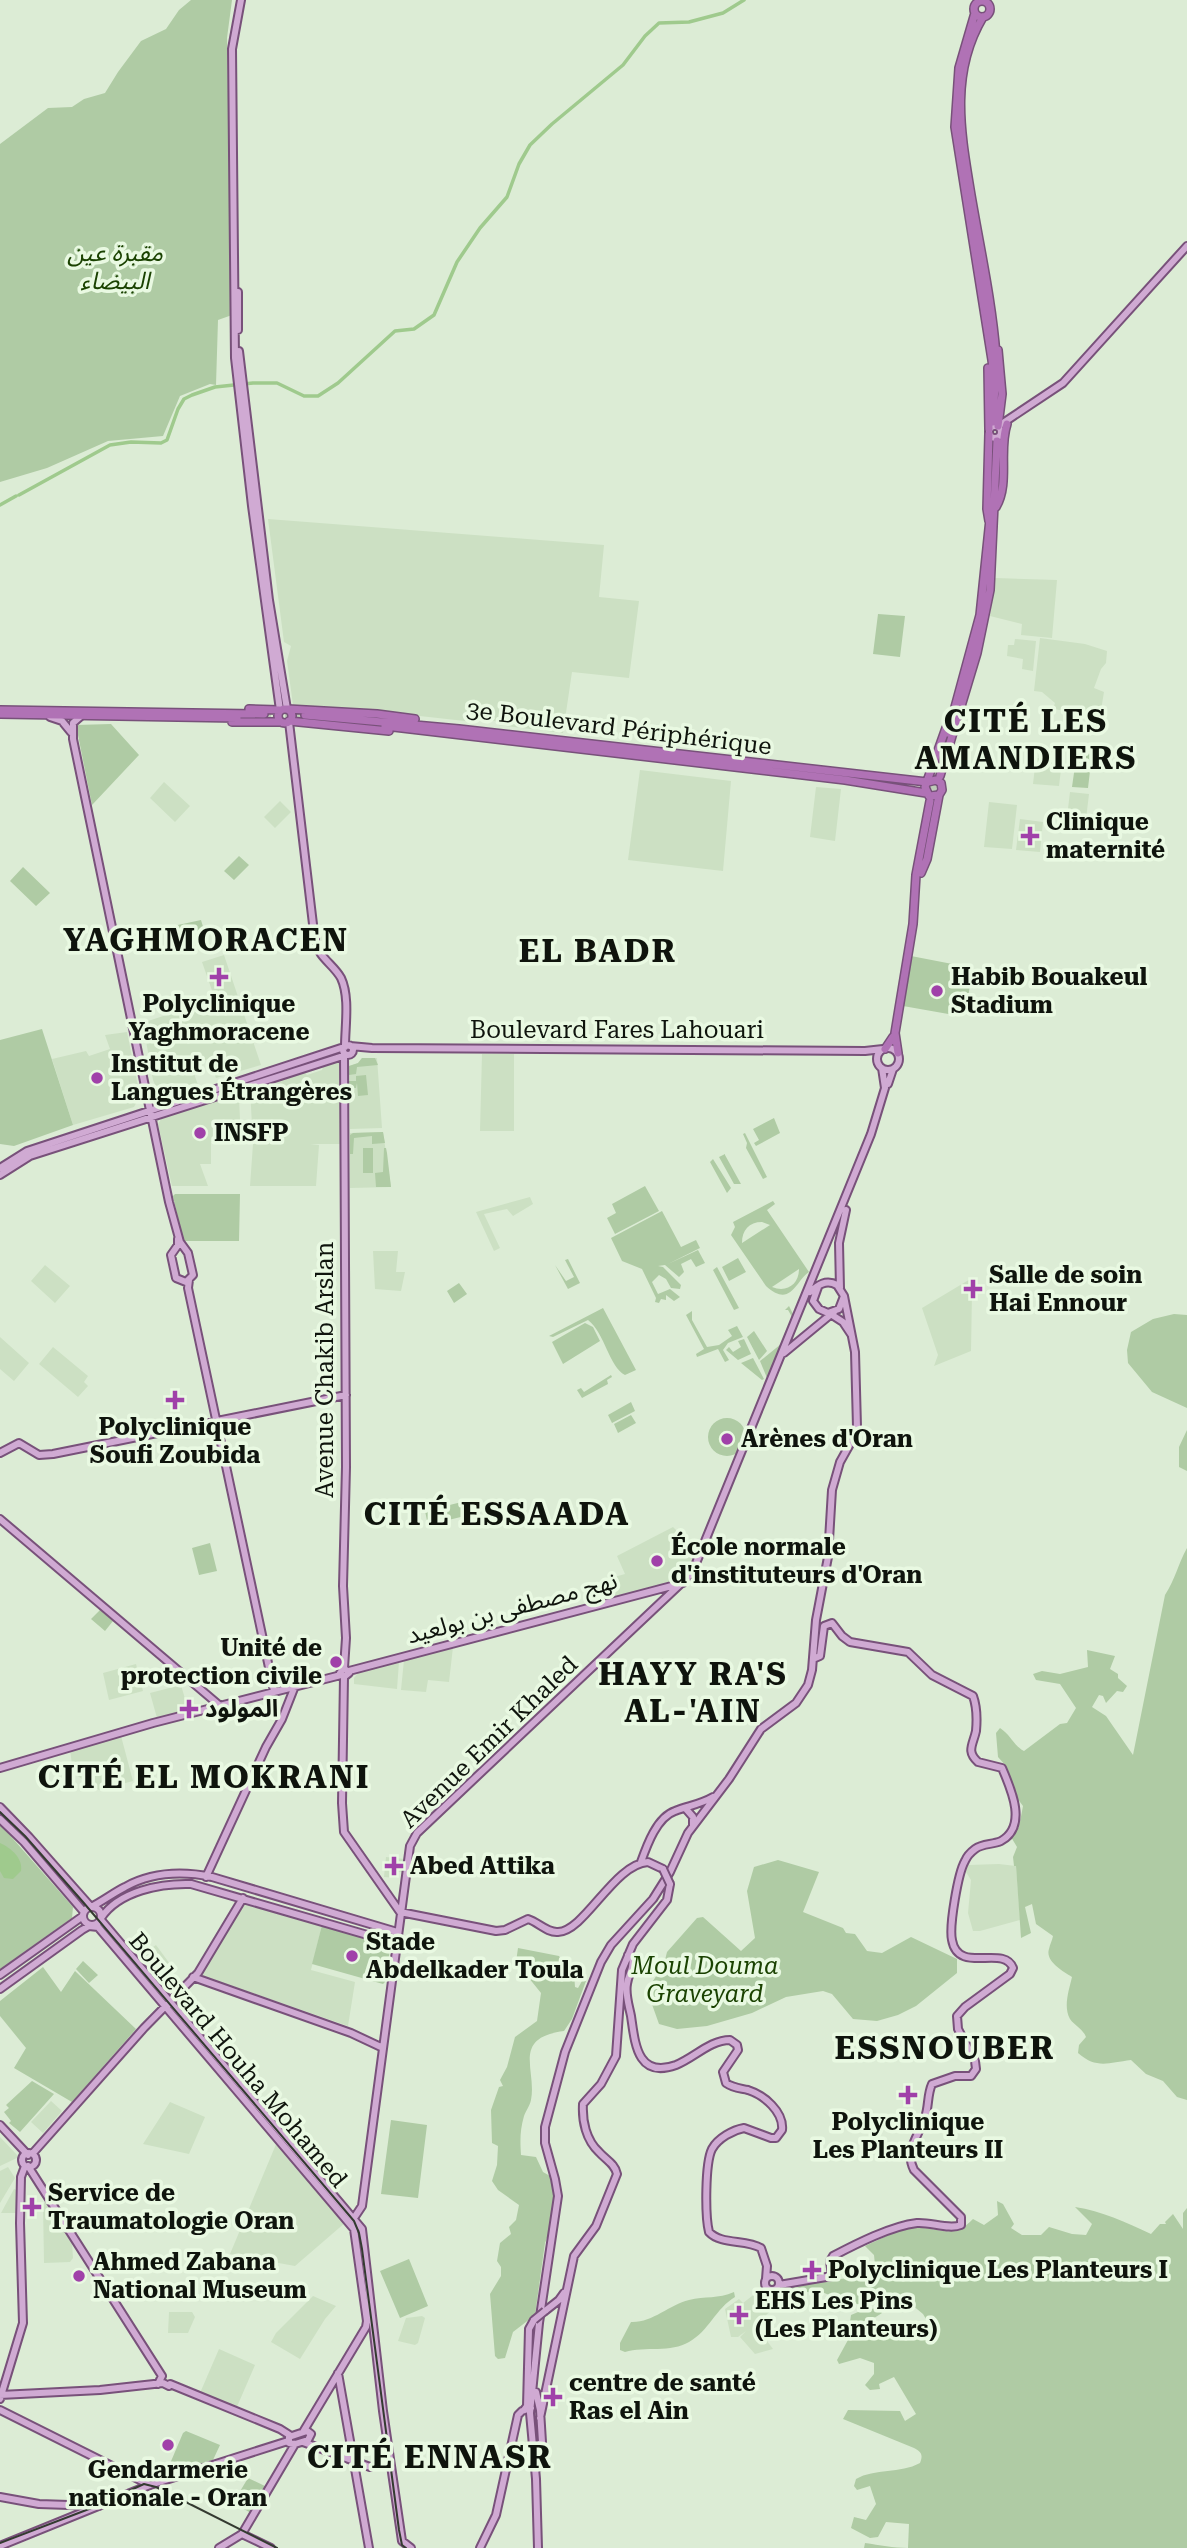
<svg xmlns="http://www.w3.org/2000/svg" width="1187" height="2548" viewBox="0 0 1187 2548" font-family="'Roboto Serif','Noto Sans Arabic',serif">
<rect width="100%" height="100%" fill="#dcecd5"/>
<!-- built -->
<path fill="#cce0c3" d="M268,519L604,545L599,597L639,601L629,678L572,672L563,733L498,725L495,721L481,719L474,722L347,708L296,707L293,705L287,661L291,646L284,642Z
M995,578L1057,580L1052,638L1021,635L1022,624L990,616Z
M1040,638L1085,644L1107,651L1106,663L1101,669L1094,688L1104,692L1100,716L1053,709L1055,703L1042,692L1034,691Z
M1015,639L1036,641L1033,671L1022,669L1023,659L1007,656L1008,645H1014Z
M1036,758L1062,761L1059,786L1033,784Z
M640,770L731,781L723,871L628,860Z
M164,782L190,806L175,822L150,798Z
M816,787L841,789L835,841L810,837Z
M1070,792L1089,794L1086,819L1067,817Z
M280,801L291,812L275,828L264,817Z
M989,802L1017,805L1012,849L984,847Z
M1020,819L1043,822L1040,852L1016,850Z
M224,955L261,1065L216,1078L208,1059L191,1065L198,1085L160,1096L153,1080L146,1041L148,1040L142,1023L215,999L202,962Z
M127,1032L140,1096L134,1107L73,1125L52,1059L86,1051L89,1056L110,1049L105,1035Z
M482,1054H514V1131H480Z
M362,1058H377L382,1128L350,1129L349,1066L358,1063Z
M340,1059V1144H310L319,1145L316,1186H250L253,1144L250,1088L303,1071L307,1075L322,1070L324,1064Z
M234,1094L239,1098L241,1141L211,1142V1164H200L208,1186H172L158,1124L163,1116Z
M383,1132L391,1187L350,1188V1133Z
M530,1197L533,1204L513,1216L507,1209L484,1214L500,1248L494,1251L476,1212Z
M373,1251H398L396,1272H405L401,1291L375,1289Z
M45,1265L70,1286L55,1303L31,1281Z
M972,1278V1286H975L974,1292H972L971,1351L934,1366L938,1355L922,1308Z
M0,1337L29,1363L14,1381L0,1369Z
M53,1347L88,1376L84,1382L88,1386L78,1397L39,1364Z
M673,1527L698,1552L685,1576L676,1582L634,1594L633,1592L618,1595V1598L613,1599L607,1579L625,1574L617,1556Z
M713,1537L737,1547L732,1557L709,1548Z
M453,1647L449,1682L428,1680L426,1692L401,1690L404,1660Z
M396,1662H399L397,1689L354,1684V1678L358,1673Z
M136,1664L143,1691L109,1700L103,1673Z
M181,1685L188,1709L157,1718L150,1693Z
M121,1736L133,1781L99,1790L73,1773L70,1749Z
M386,1857L404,1859L402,1872H398L397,1878L384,1877Z
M999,1864L1016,1866L1020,1920L980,1931H973L968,1913L971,1880L966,1872L968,1865Z
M245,1902L322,1925L311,1970L355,1982L348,2026L203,1976V1973L241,1905Z
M156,1945L170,1964L153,1976L137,1958Z
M51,2101L62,2111L43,2133L31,2122Z
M170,2102L205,2117L189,2154L143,2144Z
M0,2137L19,2157L0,2166Z
M277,2142L346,2222L295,2266L230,2254Z
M8,2167L15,2178L0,2203V2171Z
M14,2189L17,2190V2213H1Z
M45,2202L72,2243L73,2258L70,2262L44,2263L43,2203Z
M761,2289L773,2299L774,2308L765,2316L777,2331L767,2341L773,2349L755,2354L740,2337L746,2331L738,2337H731L725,2309L739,2299L743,2303Z
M313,2296L336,2306L325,2319L300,2359L271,2342L276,2333Z
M169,2312H192L195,2317L188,2333H168Z
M422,2316L425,2318L418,2343L415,2345L398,2341L406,2318Z
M219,2349L255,2365L236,2409L200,2393Z"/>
<!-- green -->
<path fill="#afcba4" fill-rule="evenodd" d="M191,0H232L227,38L232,315L218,320L216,385L210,384L180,396L163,436L108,441L47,468L0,482V144L48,108L72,107L84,99L105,93L118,72L141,41L166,29L179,10Z
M878,614L905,616L900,657L873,654Z
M111,724L139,755L92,805L76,725Z
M1077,752L1092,754L1088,788L1072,787Z
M239,856L249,865L234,880L224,871Z
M23,867L50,893L36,906L10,881Z
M201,920L204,930L167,938L164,928Z
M911,956L973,968L966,1009L954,1015L903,1006Z
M42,1029L73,1125L14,1146L0,1144V1040Z
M362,1058H375L378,1065L357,1067L356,1074L349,1075V1066L358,1063Z
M366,1075L368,1095L358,1096L357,1083L356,1088H349V1081H356V1076Z
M774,1118L780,1133L756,1146L754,1143L759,1140L753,1129Z
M383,1132L385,1143L372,1144V1136L354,1138L353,1154H350V1135L353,1133Z
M745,1133L767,1177L763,1179L746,1148L747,1143L743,1134Z
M363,1148H373V1173H363Z
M384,1148H386L387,1153L391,1187H376L375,1173L383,1172Z
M725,1154V1155L741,1184H734L719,1157Z
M713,1159L731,1188L727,1193L710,1162Z
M645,1186L659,1211L615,1234L607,1218L616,1213L612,1204Z
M175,1194H240L239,1241H183L173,1196Z
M773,1201L775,1204L767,1210L809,1272C796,1280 791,1309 766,1286L731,1235L735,1227L733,1222ZM762,1222L770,1225L742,1243C742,1230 749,1222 762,1222ZM799,1269C799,1284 787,1293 772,1287Z
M662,1211L681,1247L696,1240L700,1248L668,1264L698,1250L705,1263L696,1267L691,1259L681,1264L684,1272L679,1277L665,1265L658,1266L663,1267L681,1285L680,1289L671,1288L666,1279L659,1275L652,1282L658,1294L670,1289L680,1297L674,1301L666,1295V1300L661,1299L659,1303L655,1302L656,1298L642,1269L622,1261L611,1238Z
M738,1258L746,1272L729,1281L722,1267Z
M568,1259L580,1283L568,1289L555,1265L566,1281L574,1277L565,1260Z
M717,1267L739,1308L734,1310L713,1270Z
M459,1283L467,1294L454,1303L447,1291Z
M789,1306L793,1314L798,1312L773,1371L767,1378L760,1361L781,1344L792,1317L788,1310H785Z
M603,1308L636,1370L625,1375C609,1367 605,1333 588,1320L553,1337L549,1336Z
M692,1311V1320L707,1347L719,1345L732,1336L728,1330L737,1326L743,1337L728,1343L723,1350L729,1360L725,1362L718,1349L697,1357L696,1354L704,1349L686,1315Z
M1174,1314L1187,1315V1408L1152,1392L1128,1363L1127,1350L1131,1332L1153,1319Z
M585,1323L593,1327L600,1341L563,1364L552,1342Z
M754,1331L767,1351L759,1360L747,1337Z
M744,1339L751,1354L738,1360L726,1350L729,1347L733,1352L741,1347L738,1341Z
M753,1358L764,1379L762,1380L741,1363Z
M611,1375L612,1377L607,1380L608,1384L582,1398L577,1390L581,1388L584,1392Z
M631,1402L635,1411L612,1423L608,1415Z
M631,1415L636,1423L618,1433L614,1424Z
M708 1437a19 19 0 1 1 38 0a19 19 0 1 1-38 0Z
M1187,1430V1471L1179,1467V1447Z
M470,1500L473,1514L428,1525L425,1511Z
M210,1543L217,1571L199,1575L192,1548Z
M1187,1548V2100L1177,2097L1163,2081L1146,2074L1131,2060C1108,2063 1096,2069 1078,2053L1079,2045L1086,2037C1083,2029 1075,2026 1070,2019C1063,2007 1069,1990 1072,1977C1062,1971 1045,1961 1049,1949C1050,1944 1052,1941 1053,1936L1036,1924L1032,1904L1025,1907L1031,1933L1021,1938L1016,1866H1014L1013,1857L1017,1847L1011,1837L1019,1827L1023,1806L1017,1798L1006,1766L998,1757L996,1733L1000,1728C1011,1735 1013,1745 1024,1751L1060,1724L1067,1723L1076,1708L1060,1684L1036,1680L1033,1674L1042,1671L1060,1674L1088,1667L1087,1650L1115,1656L1110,1669L1118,1674V1678L1127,1686L1123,1692L1117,1691L1106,1703L1103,1696L1099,1695L1092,1707L1106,1716L1133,1755L1165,1595C1175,1580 1178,1564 1187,1548Z
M100,1610L113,1621L105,1631L91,1619Z
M0,1824L73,1907L72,1918L0,1969Z
M778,1860L819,1872L803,1912L843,1928L846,1933L855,1934L867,1951L882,1953L911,1937L957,1959V1973L916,2006L898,2015L877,2021L853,2019L832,1994L823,1991L786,1997L752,2013L707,2026L677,2029L659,2024L649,1996L653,1981L664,1964L667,1952L697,1918L703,1917L741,1951L755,1938L747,1891L754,1867Z
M322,1925L386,1944L390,1949L385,1982L383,1984L312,1964Z
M518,1948L559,1956L569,1971L574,1973L575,1987L578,1988L582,1981H586L572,2019L564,2031C511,2038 537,2070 531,2100C530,2105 526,2111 524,2116C520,2130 520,2140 521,2155L536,2157L543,2172L550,2176C556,2194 553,2225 545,2243L535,2315L513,2332L505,2358L498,2359L495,2356L490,2294L501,2276V2267L497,2261L500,2243L511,2234L509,2227L516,2220L519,2205L498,2190L492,2181L497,2165L498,2146L492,2143L491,2110L499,2087L503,2086L500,2080L507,2067L515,2037L537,2021L541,1993L516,1962Z
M83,1961L98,1975L89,1983L76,1969Z
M43,1967L61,1992L75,1971L136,2029L72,2102L14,2068L26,2048L0,2016V2001Z
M32,2081L54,2094L20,2132L9,2123L11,2121L4,2112L9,2108L6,2105Z
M391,2120L427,2125L418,2198L381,2194Z
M997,2201L1003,2204L1014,2224L1011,2228L1022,2235H1041L1049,2227L1072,2234L1086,2235L1092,2224L1075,2207C1102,2211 1125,2222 1151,2234L1160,2224H1166L1165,2222L1173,2214L1183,2229V2213L1187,2208V2548H864L865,2543C880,2545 893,2548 908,2548L909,2524L886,2522L878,2537L870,2538L851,2528L854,2517L866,2520L876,2504L870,2486L857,2490L854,2486L856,2479C875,2468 900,2474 920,2463C923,2455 922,2452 914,2448L843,2419L848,2410L900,2411L905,2421L916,2414L894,2377L879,2384L880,2389L870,2390L865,2385L874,2374V2363L860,2358L839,2364L837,2360L854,2329L850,2322L851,2315L863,2310L878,2308L882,2313L871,2320L879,2332L893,2327L896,2333H899L905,2338L929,2324L923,2314L911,2304L892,2307L880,2303L858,2304L835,2302L834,2297L817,2290L813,2293L785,2288L786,2285L876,2275L874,2255L865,2246C879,2240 896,2230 912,2228C938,2225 951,2242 973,2219L984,2225L998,2215Z
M409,2259L428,2306L400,2318L380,2271Z
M734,2292L735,2297C716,2308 709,2331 689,2342C671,2353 645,2346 625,2352L620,2350V2343L631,2322C652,2323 669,2305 689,2300C705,2296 718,2299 734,2292Z
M186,2431L220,2445L213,2460L179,2471L169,2466L183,2433Z
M248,2478L267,2487L251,2513L233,2503Z"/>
<!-- water -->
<path fill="#9fca8d" d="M0,1843C11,1848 23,1858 21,1871L13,1879L4,1878L0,1871Z"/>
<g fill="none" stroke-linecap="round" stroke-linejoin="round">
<!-- canal -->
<path stroke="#9fca8d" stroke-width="3.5" d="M19,495L110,445L131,442L161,443L167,440L178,409L184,399L192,395L215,387L253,383H277L304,396H318L338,383L395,331L414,329L434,315L457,262L480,228L507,197L519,164L530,145L552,124L623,65L645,36L659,23L689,22L723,13L744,0
M0,505L16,496"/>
<!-- highway-tunnel -->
<path stroke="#bdccb7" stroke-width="7" stroke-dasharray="7 3.5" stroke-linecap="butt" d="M993,441V422
M264,714L305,715
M930,800L936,774"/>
<!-- major casing -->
<g stroke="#78517a" stroke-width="10">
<path id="major" d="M241,0L232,49L235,358L252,506L280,710
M238,292V330
M239,351L269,600L287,709
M1000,425L1063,383L1187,246
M989 432a6 6 0 1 1 12 0a6 6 0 1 1-12 0Z
M81,716L73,723V739L169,1202L180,1242L188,1253L193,1275L186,1282L176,1278L171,1255L178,1245V1239
M50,717L62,721L71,732
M289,722L315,941C319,958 333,964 341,978C350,997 345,1026 345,1047
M343 1050a5 5 0 1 1 10 0a5 5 0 1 1-10 0Z
M350,1046L372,1048L865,1051L883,1049
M877 1059a11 11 0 1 1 22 0a11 11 0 1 1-22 0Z
M344,1053L346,1467L343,1586L346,1638L344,1668L340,1673L344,1677L349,1673L344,1668
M888,1084L893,1069
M0,1168L27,1151L344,1047
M0,1175L30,1156L346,1055
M189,1280L188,1288L274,1691
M840,1288L839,1243L846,1210
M810,1292C818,1285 826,1279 837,1285L844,1296L839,1309L828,1313L819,1309L813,1301L818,1287
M829,1313L843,1322L851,1334
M784,1353L835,1311
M0,1453L19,1443L39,1455L53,1454L346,1395
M0,1519L219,1705
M349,1671L683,1583
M344,1677L342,1803L344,1832L400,1912L496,1931L505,1930L528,1919C538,1922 547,1933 558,1932C585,1931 614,1864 648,1862L663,1869
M0,1768L153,1723L341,1675
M0,1807L29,1837L91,1907
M686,1809L693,1817V1826
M0,1819L24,1842L84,1912
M641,1862C647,1845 657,1817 675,1811C688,1806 701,1804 713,1797
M206,1877L266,1747L282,1719L295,1686
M83 1916a9 9 0 1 1 18 0a9 9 0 1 1-18 0Z
M91,1907C103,1901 113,1893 125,1887C152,1872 182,1871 212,1877L397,1932
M101,1918C119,1891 161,1883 191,1884L395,1943
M101,1920L362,2229L383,2411L402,2541L411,2548
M628,1955L632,1958C635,1968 628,1974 627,1984C625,1994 629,2006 631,2016C635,2043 637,2079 676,2065C694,2058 710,2040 730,2040L737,2045L738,2050L723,2072L726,2083C733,2088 739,2088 748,2090C764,2095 784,2112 782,2130L776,2138H771L744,2128C733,2130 718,2138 712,2149C705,2163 705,2216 709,2232C721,2245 746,2239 761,2248L767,2266L766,2279
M0,1975L83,1916
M193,1977L351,2033L383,2048
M0,1989L82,1930L89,1926L98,1927L354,2229L367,2321L366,2327L303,2432
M0,2125L28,2155
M33,2153L144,2028L198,1973L243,1898
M22 2160a7 7 0 1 1 14 0a7 7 0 1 1-14 0Z
M28,2166L162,2376L158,2384
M354,2218L362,2206L410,1846L417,1833L692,1573L871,1134L885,1088L882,1068
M765 2283a7 7 0 1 1 14 0a7 7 0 1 1-14 0Z
M779,2285L832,2276L830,2261L833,2256C856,2244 891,2226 917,2223C931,2222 949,2230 961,2225V2217L914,2170C904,2150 919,2136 925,2117C929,2107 927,2095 932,2084L955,2076H971L976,2069L975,2061L958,2029L957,2016L965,2007L1010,1974L1013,1968C1004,1944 958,1975 952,1940C949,1926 958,1873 965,1861C967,1856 971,1852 975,1849C983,1843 992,1845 1001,1841C1028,1826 1011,1789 1002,1768L978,1762C966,1751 973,1745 976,1731C977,1720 977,1707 973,1696L932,1675L908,1652L850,1642L842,1636L832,1623L824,1626L820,1656L813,1659
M545,2311L559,2300L564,2293
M338,2373L369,2548
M170,2384L280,2429L291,2436
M0,2395L100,2390L163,2383L169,2386
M0,2399L23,2323L20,2223L21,2177L25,2166
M0,2410L150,2485
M524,2410L527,2406L529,2329L534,2320
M540,2418L574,2256L596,2226L617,2174C615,2164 606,2160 599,2152C586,2140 582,2121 583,2104L601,2084L616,2056L622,1970L633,1944L667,1900L670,1884
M307,2431L311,2434L308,2440L295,2444L289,2443V2437Z
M303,2442L370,2467
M534,2449L542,2442L540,2410L536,2392
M0,2497L39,2504L99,2506
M242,2534L295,2444
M242,2534L271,2548
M0,2546L150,2485L288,2441
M219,2548L242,2534
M480,2548L496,2515L518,2415L522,2411L531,2408
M538,2548L536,2479L530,2413L539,2323L558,2196L555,2179L545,2143V2127L565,2052L601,1962L611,1945L653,1899L670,1872L688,1833L729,1779L761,1729L796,1703L808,1685L812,1670L816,1620L828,1557L832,1490L840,1462L854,1437L857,1427L855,1352L844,1296"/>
</g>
<!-- highway casing -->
<g stroke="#78517a" stroke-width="10">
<path id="highway" d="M974 9a8 8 0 1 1 16 0a8 8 0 1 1-16 0Z
M975,13L959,68L955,127L992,360L995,385L993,422
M983,17C949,74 961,134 971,195C980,248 992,302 996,355
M988,368L989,429
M998,426L1002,394L998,350
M996,507C1010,483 998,450 1007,424
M989,521L987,509L989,434
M278 716a7 7 0 1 1 14 0a7 7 0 1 1-14 0Z
M249,709L279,710
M288,709L377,714L415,719
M0,710L264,714
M0,714L237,718
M305,715L459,729L927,782
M289,721L389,731
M232,722H280
M385,726L845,780L926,793
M948,733L980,615L990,519
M940,776L977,653L990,590L997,441
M928,782L936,780L941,783L942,790L939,795L929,796L925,787L946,728
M921,873L927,859L939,795
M885,1049L893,1037
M898,1053L895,1033L913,924L916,875L930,801"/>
</g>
<!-- major -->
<use href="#major" stroke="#d0aad3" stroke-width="6"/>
<!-- highway -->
<use href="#highway" stroke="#b072b5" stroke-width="7"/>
<!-- tram -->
<path stroke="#343b31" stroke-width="2" d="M0,1812L25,1836L83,1902L354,2221L359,2233L362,2249L399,2530L402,2545L406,2548
M0,2543L89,2509L144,2484L156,2487L277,2548"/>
<!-- major-bridge casing -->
<g stroke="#78517a" stroke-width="10" stroke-linecap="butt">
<path id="major-bridge" d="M663,1869L670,1884
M534,2320L545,2311"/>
</g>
<!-- major-bridge -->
<use href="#major-bridge" stroke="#d0aad3" stroke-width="6"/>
</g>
<!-- markers -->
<g fill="#a041a9" stroke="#e9f9e2" stroke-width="2.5">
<path d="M1026.5 825.5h7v7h7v7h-7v7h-7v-7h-7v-7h7z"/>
<path d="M215.5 966.5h7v7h7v7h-7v7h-7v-7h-7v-7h7z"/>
<circle cx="937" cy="991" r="7"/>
<circle cx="97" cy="1078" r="7"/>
<circle cx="200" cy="1133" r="7"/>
<path d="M969.5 1278.5h7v7h7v7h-7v7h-7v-7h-7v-7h7z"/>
<path d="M171.5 1389.5h7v7h7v7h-7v7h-7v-7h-7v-7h7z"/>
<circle cx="727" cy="1439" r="7"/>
<circle cx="657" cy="1561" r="7"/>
<circle cx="336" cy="1662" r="7"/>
<path d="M185.5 1698.5h7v7h7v7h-7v7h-7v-7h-7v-7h7z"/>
<path d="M390.5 1855.5h7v7h7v7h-7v7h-7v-7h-7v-7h7z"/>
<circle cx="352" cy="1956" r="7"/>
<path d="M904.5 2084.5h7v7h7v7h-7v7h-7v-7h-7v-7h7z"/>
<path d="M28.5 2196.5h7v7h7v7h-7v7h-7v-7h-7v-7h7z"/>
<path d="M808.5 2259.5h7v7h7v7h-7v7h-7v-7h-7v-7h7z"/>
<circle cx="79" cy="2276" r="7"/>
<path d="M735.5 2304.5h7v7h7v7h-7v7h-7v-7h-7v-7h7z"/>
<path d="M549.5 2386.5h7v7h7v7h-7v7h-7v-7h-7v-7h7z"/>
<circle cx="168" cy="2445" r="7"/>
</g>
<g text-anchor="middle" stroke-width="7" stroke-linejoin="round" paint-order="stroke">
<!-- park labels -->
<g font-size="24" font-style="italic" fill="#1a4201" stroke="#e9f9e2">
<text x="115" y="261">مقبرة عين<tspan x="115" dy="28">البيضاء</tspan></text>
<text x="705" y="1974">Moul Douma<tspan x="705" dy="28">Graveyard</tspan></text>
</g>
<!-- street labels -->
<g font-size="24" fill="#0f140d" stroke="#e9f9e2">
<text transform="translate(619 728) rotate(7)" y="8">3e Boulevard Périphérique</text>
<text x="617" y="1038">Boulevard Fares Lahouari</text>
<text transform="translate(325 1370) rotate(-90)" y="8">Avenue Chakib Arslan</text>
<text transform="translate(512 1608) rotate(-15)" y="8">نهج مصطفى بن بولعيد</text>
<text transform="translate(489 1742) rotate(-44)" y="8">Avenue Emir Khaled</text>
<text transform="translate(238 2060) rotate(50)" y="8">Boulevard Houha Mohamed</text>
</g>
<!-- poi labels -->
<g font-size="24" font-weight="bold" fill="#0f140d" stroke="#e9f9e2" text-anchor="start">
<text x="1046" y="830">Clinique<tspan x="1046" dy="28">maternité</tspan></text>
<text x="951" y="985">Habib Bouakeul<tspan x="951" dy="28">Stadium</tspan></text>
<text x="219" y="1012" text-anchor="middle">Polyclinique<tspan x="219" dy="28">Yaghmoracene</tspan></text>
<text x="111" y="1072">Institut de<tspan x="111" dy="28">Langues Étrangères</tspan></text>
<text x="214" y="1141">INSFP</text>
<text x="989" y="1283">Salle de soin<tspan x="989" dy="28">Hai Ennour</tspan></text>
<text x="175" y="1435" text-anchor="middle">Polyclinique<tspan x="175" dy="28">Soufi Zoubida</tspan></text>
<text x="741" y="1447">Arènes d'Oran</text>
<text x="671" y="1555">École normale<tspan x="671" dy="28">d'instituteurs d'Oran</tspan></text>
<text x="322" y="1656" text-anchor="end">Unité de<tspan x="322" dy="28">protection civile</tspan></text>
<text x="205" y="1717">المولود</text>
<text x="410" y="1874">Abed Attika</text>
<text x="366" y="1950">Stade<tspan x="366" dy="28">Abdelkader Toula</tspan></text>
<text x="908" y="2130" text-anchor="middle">Polyclinique<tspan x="908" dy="28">Les Planteurs II</tspan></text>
<text x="48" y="2201">Service de<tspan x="48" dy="28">Traumatologie Oran</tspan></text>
<text x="93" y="2270">Ahmed Zabana<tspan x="93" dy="28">National Museum</tspan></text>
<text x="828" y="2278">Polyclinique Les Planteurs I</text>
<text x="755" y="2309">EHS Les Pins<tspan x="755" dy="28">(Les Planteurs)</tspan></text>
<text x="569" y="2391">centre de santé<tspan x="569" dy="28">Ras el Ain</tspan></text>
<text x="168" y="2478" text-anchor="middle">Gendarmerie<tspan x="168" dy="28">nationale - Oran</tspan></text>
</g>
<!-- district labels -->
<g font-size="32" font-weight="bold" letter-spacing="2" fill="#0f140d" stroke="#e9f9e2">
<text x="1026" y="732">CITÉ LES<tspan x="1026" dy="37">AMANDIERS</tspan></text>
<text x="206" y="951">YAGHMORACEN</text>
<text x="598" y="962">EL BADR</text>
<text x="497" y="1525">CITÉ ESSAADA</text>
<text x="693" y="1685">HAYY RA'S<tspan x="693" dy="37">AL-'AIN</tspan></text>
<text x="204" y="1788">CITÉ EL MOKRANI</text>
<text x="945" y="2059">ESSNOUBER</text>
<text x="430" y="2468">CITÉ ENNASR</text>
</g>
</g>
</svg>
